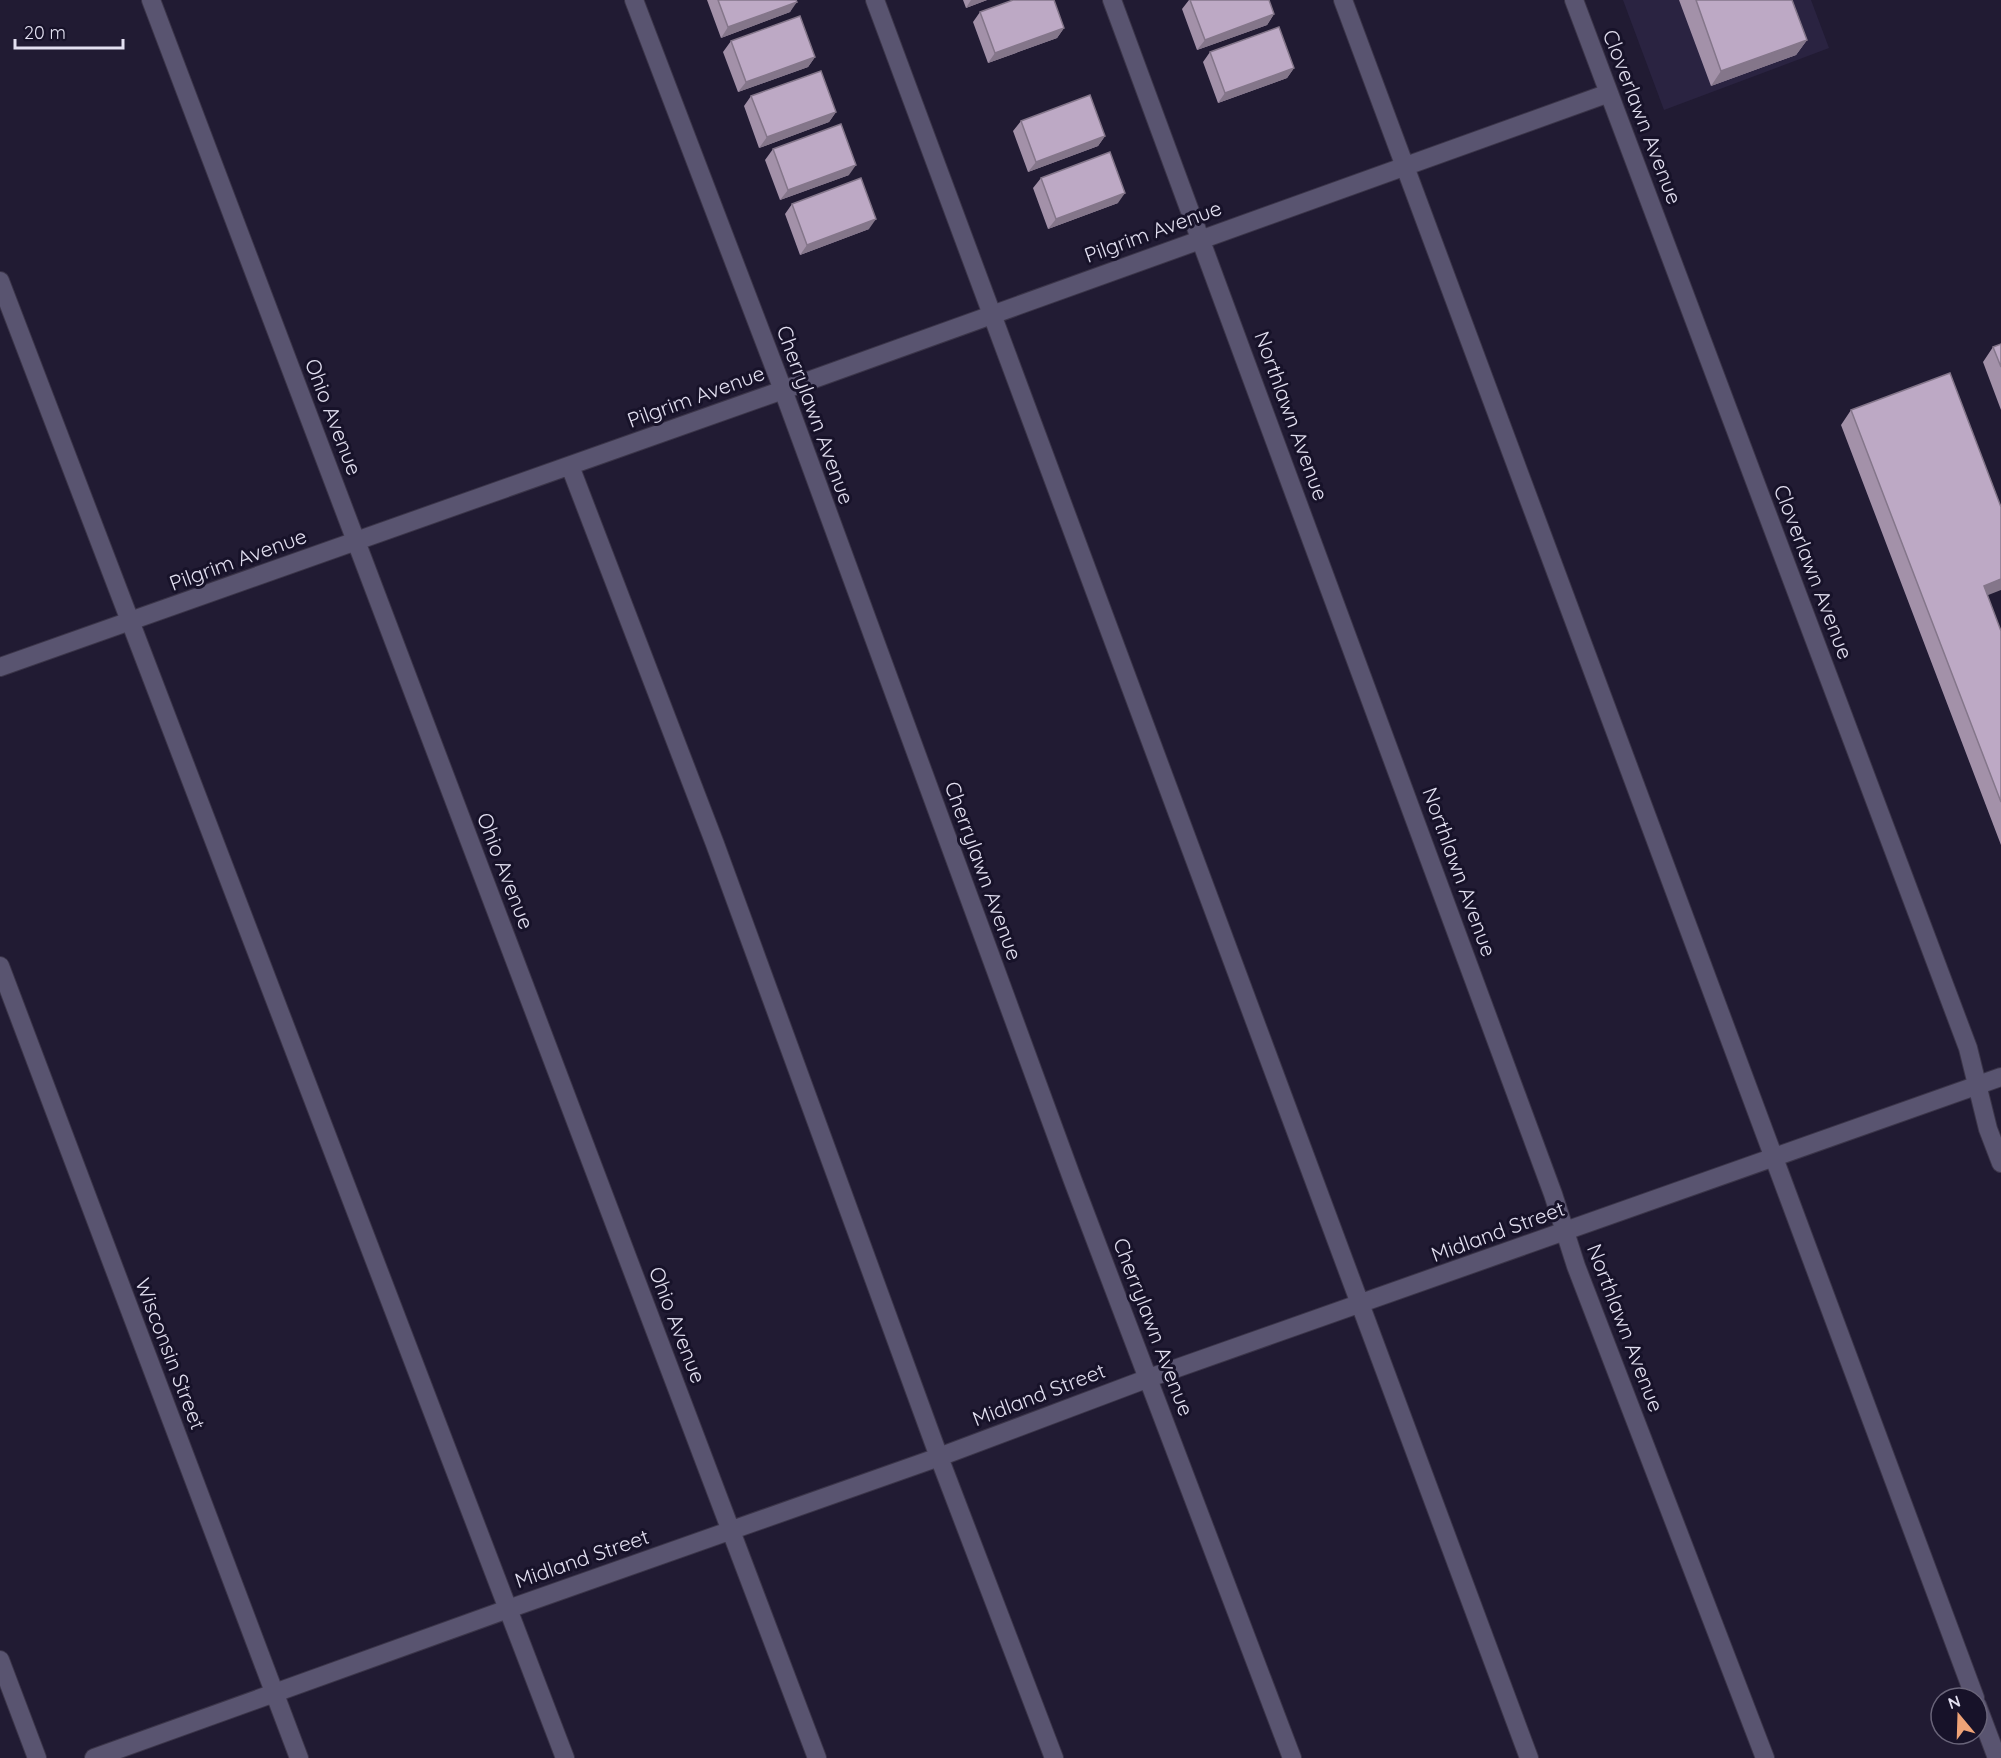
<svg xmlns="http://www.w3.org/2000/svg" width="2001" height="1758" viewBox="0 0 2001 1758" font-family="Quicksand,sans-serif">
<rect width="100%" height="100%" fill="#211b33"/>
<!-- built -->
<path fill="#2a2341" d="M1623,0H1811L1829,48L1664,110Z"/>
<g fill="none" stroke-linecap="round" stroke-linejoin="round">
<!-- minor casing -->
<g stroke="#3b3549" stroke-width="20">
<path id="minor" d="M151,0L817,1758
M634,0L783,390L1073,1181L1292,1758
M875,0L1529,1758
M1112,0L1553,1194L1576,1266L1765,1758
M1343,0L1975,1698
M1574,0L1968,1048L1988,1129L2001,1163
M0,281L565,1758
M570,466L715,844L939,1457L1054,1758
M0,667L783,390L1609,93
M0,966L299,1758
M0,1660L37,1758
M1977,1705L1997,1758
M94,1758L508,1609L939,1457L1149,1378L2001,1077"/>
</g>
<!-- minor -->
<use href="#minor" stroke="#595470" stroke-width="18"/>
</g>
<!-- wall -->
<path fill="#a391a9" d="M707,0H796L790,12L721,38Z
M963,0H987L966,8Z
M1189,0H1269L1274,14L1267,25L1197,50L1182,9Z
M1679,0H1792L1807,40L1796,55L1711,86Z
M980,12L1064,28L1057,38L988,63L973,22Z
M731,41L815,57L808,67L738,92L723,52Z
M1210,52L1294,68L1287,78L1218,103L1203,62Z
M751,96L836,112L829,122L759,148L744,106Z
M1021,121L1105,136L1098,146L1028,172L1013,131Z
M773,149L849,175L780,200L765,160Z
M1041,178L1118,203L1048,229L1033,188Z
M792,204L869,229L800,255L785,214Z
M2001,344V410L1983,362L1993,347Z
M1851,410L1987,595L2001,631V845L1841,425Z"/>
<!-- shaded-wall -->
<path fill="#84768a" d="M971,0H987L966,8Z
M797,2L790,12L721,38L728,27Z
M1274,14L1267,25L1197,50L1205,40Z
M1064,28L1057,38L988,63L995,53Z
M1807,40L1796,55L1711,86L1721,71Z
M815,57L808,67L738,92L746,82Z
M1294,68L1287,78L1218,103L1225,93Z
M836,112L829,122L759,148L767,137Z
M1105,136L1098,146L1028,172L1036,162Z
M856,165L849,175L780,200L788,190Z
M1125,193L1118,203L1048,229L1056,219Z
M876,219L869,229L800,255L807,245Z
M2001,579V590L1973,601L1984,586Z"/>
<!-- building -->
<path fill="#bda9c5" stroke="#84768a" stroke-width="1.5" d="M718,0H796L797,2L728,27Z
M1013,0H1054L1064,28L995,53L980,12Z
M1190,0H1269L1274,14L1205,40Z
M1696,0H1792L1807,40L1721,71Z
M800,16L815,57L746,82L731,41Z
M1279,27L1294,68L1225,93L1210,52Z
M821,71L836,112L767,137L751,96Z
M1090,95L1105,136L1036,162L1021,121Z
M841,124L856,165L788,190L773,149Z
M1110,152L1125,193L1056,219L1041,178Z
M861,178L876,219L807,245L792,204Z
M2001,344V367L1993,347Z
M1950,373L2001,507V579L1984,586L2001,631V802L1851,410Z"/>
<g text-anchor="middle" stroke-width="6" stroke-linejoin="round" paint-order="stroke">
<!-- street labels -->
<g font-size="21" fill="#e3e0f1" stroke="#171229">
<text transform="translate(1642 117) rotate(69)" y="7">Cloverlawn Avenue</text>
<text transform="translate(1153 232) rotate(-20)" y="7">Pilgrim Avenue</text>
<text transform="translate(696 397) rotate(-20)" y="7">Pilgrim Avenue</text>
<text transform="translate(815 415) rotate(70)" y="7">Cherrylawn Avenue</text>
<text transform="translate(1291 416) rotate(70)" y="7">Northlawn Avenue</text>
<text transform="translate(333 417) rotate(69)" y="7">Ohio Avenue</text>
<text transform="translate(238 560) rotate(-20)" y="7">Pilgrim Avenue</text>
<text transform="translate(1813 572) rotate(69)" y="7">Cloverlawn Avenue</text>
<text transform="translate(505 871) rotate(69)" y="7">Ohio Avenue</text>
<text transform="translate(983 871) rotate(70)" y="7">Cherrylawn Avenue</text>
<text transform="translate(1459 872) rotate(70)" y="7">Northlawn Avenue</text>
<text transform="translate(1498 1232) rotate(-20)" y="7">Midland Street</text>
<text transform="translate(677 1325) rotate(69)" y="7">Ohio Avenue</text>
<text transform="translate(1153 1327) rotate(69)" y="7">Cherrylawn Avenue</text>
<text transform="translate(1625 1328) rotate(69)" y="7">Northlawn Avenue</text>
<text transform="translate(170 1354) rotate(69)" y="7">Wisconsin Street</text>
<text transform="translate(1039 1395) rotate(-21)" y="7">Midland Street</text>
<text transform="translate(582 1559) rotate(-19)" y="7">Midland Street</text>
</g>
</g>
<!-- north arrow -->
<g transform="translate(1959 1716) rotate(341)"><circle r="28" fill="#171229" stroke="#696479" stroke-width="1.5"/>
<path d="M0-4.5L10 22L0 15L-10 22Z" fill="#efa377"/>
<text y="-9" font-size="16" font-weight="bold" text-anchor="middle" fill="#e3e0f1">N</text>
</g>
<!-- scale -->
<path d="M15 39v9h108v-9" fill="none" stroke="#e3e0f1" stroke-width="3"/>
<text x="24" y="39" font-size="18" fill="#e3e0f1" stroke="#171229" stroke-width="4.5" paint-order="stroke">20 m</text>
</svg>
